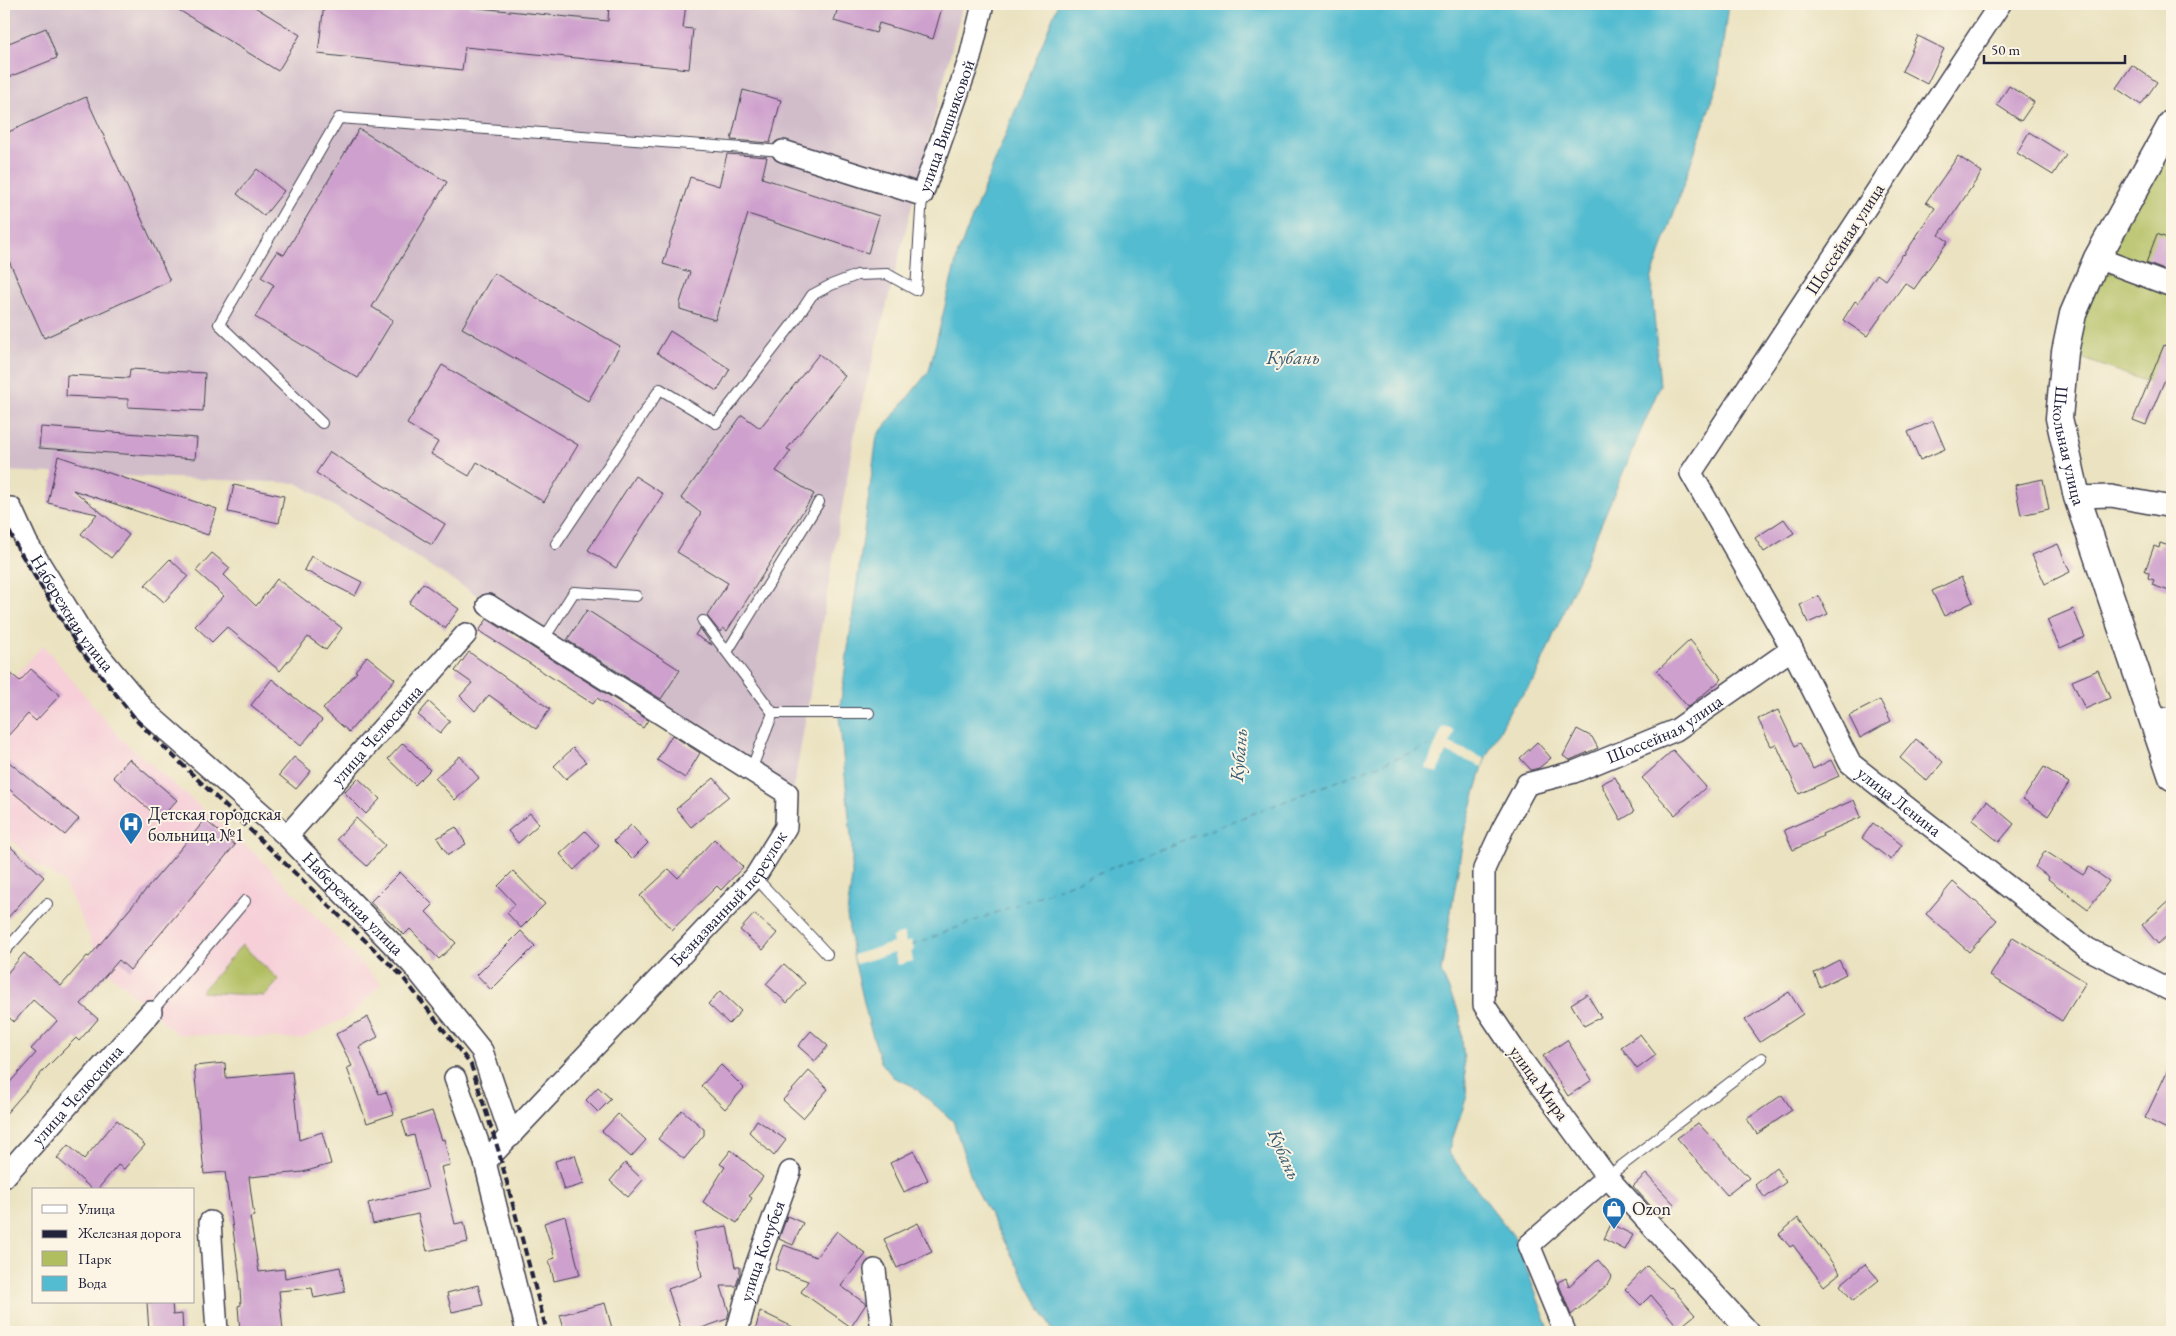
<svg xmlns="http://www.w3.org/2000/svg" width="2176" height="1336" viewBox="0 0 2176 1336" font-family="'EB Garamond',serif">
<rect width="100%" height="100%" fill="#fcf5e5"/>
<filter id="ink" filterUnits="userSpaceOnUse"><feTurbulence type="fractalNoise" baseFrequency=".02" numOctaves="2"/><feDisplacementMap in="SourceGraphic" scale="10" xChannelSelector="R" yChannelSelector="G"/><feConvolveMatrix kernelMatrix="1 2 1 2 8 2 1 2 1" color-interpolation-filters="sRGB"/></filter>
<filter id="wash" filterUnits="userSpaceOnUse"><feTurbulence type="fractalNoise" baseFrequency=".0096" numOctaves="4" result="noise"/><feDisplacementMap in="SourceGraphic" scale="20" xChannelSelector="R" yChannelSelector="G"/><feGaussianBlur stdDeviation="1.12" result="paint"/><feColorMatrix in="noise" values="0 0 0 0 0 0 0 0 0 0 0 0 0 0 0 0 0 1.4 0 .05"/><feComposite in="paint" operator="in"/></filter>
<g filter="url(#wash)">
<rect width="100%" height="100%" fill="#eae2c0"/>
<!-- built -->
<path fill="#f6cfd8" d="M43,645L121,739L260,858L381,984L351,1015L302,1039L177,1034L104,968L64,882L35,863L4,833V689Z"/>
<!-- industrial -->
<path fill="#d1bdca" d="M4,4H963L856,426L793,792L297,483L4,471Z"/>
<!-- green -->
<path fill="#b1be60" stroke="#6a704e" d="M2172,123V391L2065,352Z
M242,945L279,980L265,996L201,992Z"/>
<!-- water -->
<path fill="#53bcd0" stroke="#3a6f86" d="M1058,4H1728L1718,83L1651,280L1660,386L1534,681L1512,707L1485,759L1464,833L1441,972L1460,1015L1467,1096L1448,1152L1515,1238L1550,1332H1053L974,1185L953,1121L913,1086L893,1077L881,1062L869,1024L853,955L847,915L852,877V847L839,715L877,436L929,371L958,253Z"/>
<!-- pier -->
<path fill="#eae2c0" d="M1443,726L1454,731L1450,743L1485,759L1482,767L1446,752L1437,773L1426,768Z
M904,933L906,943L911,941L914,950L911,951L913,961L898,965L894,953L856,964L853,955L893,943L892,937Z"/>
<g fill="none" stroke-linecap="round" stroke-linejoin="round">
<!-- ferry -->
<path stroke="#33586f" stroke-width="1" stroke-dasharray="6 5" stroke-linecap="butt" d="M912,945L1436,743"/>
</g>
<g id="blocks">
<!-- building -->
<path fill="#cea0cd" d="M169,4H250L300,35L278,71Z
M324,4H469V7L608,21L609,4H686L683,28L693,29L689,69L465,47L462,70L318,54Z
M839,4H943L933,39L879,23L876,33L834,21Z
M46,28L57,58L4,79V45Z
M1918,36L1944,49L1927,84L1902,71Z
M2132,65L2157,82L2141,105L2116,88Z
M2009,86L2034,102L2021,121L1997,105Z
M743,90L781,100L770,143L731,140Z
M86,97L170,281L44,338L4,250V134Z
M359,129L447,182L372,307L393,320L358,378L255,317L274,285L261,277L277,251L284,255Z
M2029,132L2066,155L2053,175L2017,153Z
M727,154L767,157L762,178L879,216L868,253L748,214L715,320L680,309V303L690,272L663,264L690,177L719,186Z
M1958,156L1982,172L1939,235L1948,241L1914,289L1905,283L1867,336L1843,320L1855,301L1858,303L1877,274L1885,280L1903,254L1904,255L1935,208L1926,202Z
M257,169L284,191L264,216L237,194Z
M2157,234L2172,240V273L2146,263Z
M494,273L620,346L588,401L462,328Z
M670,331L730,369L717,391L657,353Z
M2164,345L2172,348V380L2166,377L2146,425L2133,420Z
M819,354L845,376L787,449L791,451L776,471L814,494L727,631L723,628L720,632L707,616L728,583L677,552L701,513L681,498L742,415L760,428Z
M442,365L578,445L544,502L477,462L469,476L431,454L438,442L407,424Z
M130,369L205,373L203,411L128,407V399L66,396L67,375L129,378Z
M1933,421L1945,449L1920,460L1908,432Z
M41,427L197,438L195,459L39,448Z
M330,452L445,524L432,545L316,473Z
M58,456L217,509L208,535L73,490L129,535L111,558L81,534L97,514L48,503Z
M635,476L663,494L616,568L588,550Z
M2043,479L2049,509L2021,515L2015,485Z
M234,485L284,496L279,523L228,512Z
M1784,519L1794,533L1764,552L1755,538Z
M2160,543L2172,547V592L2152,585L2154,580L2148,578L2149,573L2145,571L2154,546L2159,548Z
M2058,544L2070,572L2045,584L2032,555Z
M212,553L230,568L224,575L256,606L277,579L342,628L326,650L308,637L280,671L227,627L212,642L195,626L224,596L196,571Z
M311,556L362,582L355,596L304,570Z
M170,559L188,576L164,602L145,585Z
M1961,577L1973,602L1944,616L1932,591Z
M423,583L459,609L445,628L409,603Z
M1819,596L1828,614L1808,623L1800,605Z
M2073,609L2085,637L2060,648L2047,620Z
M587,610L680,670L661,699L567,640Z
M487,619L648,720L643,728L597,698L593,704L479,631Z
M700,628L712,645L695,635Z
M1690,640L1722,679L1688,707L1657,671Z
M469,652L550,709L536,729L489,695L475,711L460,696L472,683L455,671Z
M367,656L395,679L349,732L323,709L357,672L355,671Z
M4,668L20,681L31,669L60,695L36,721L28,714L4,740Z
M2098,670L2110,698L2085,709L2072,681Z
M272,679L322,720L301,746L251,705Z
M1880,700L1891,721L1860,738L1849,716Z
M429,702L450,721L440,733L418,715Z
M1778,710L1795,746L1800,743L1813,769L1831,760L1839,776L1799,794L1776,744L1771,746L1758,719Z
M1577,729L1592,737L1598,748L1570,760L1563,756Z
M672,735L700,753L685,778L657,760Z
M1916,739L1943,762L1927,781L1900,758Z
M1537,742L1551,758L1539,768L1531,770L1520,758Z
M403,743L430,770L415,785L388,759Z
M573,748L586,762L566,779L554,766Z
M1673,750L1706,787L1675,815L1642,778Z
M460,756L479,778L455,800L435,778Z
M294,757L311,771L296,789L279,775Z
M4,758L79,819L65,835L4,785Z
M129,759L177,800L160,819L113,777Z
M2044,767L2069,783L2048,816L2023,799Z
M1615,777L1634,812L1621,820L1601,784Z
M358,778L380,799L366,814L344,792Z
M714,778L729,796L691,827L676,809Z
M1854,800L1861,817L1822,834L1823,836L1793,850L1784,830Z
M1987,801L2014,824L1999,842L1972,820Z
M530,813L539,824L518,843L508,831Z
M356,818L385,845L367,866L337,839Z
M205,820L235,845L130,970L119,960L81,1004L98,1019L79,1041L76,1038L43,1071L4,1116V1089L36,1053L31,1049L57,1021L33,1000L14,1022L4,1013V977L24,953L61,986L87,956L89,957Z
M1873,823L1902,845L1891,860L1862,838Z
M631,825L648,843L632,859L614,841Z
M456,827L466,844L448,855L437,838Z
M585,831L599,846L574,870L560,854Z
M714,839L743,867L721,890L717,886L672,930L640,896L669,869L678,878Z
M4,841L44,877L4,922Z
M2045,851L2083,875L2089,867L2109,881L2088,909L2048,879L2049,877L2035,867Z
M513,871L545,904L521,928L507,913L515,904L498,886Z
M400,872L433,905L426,912L456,943L439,959L410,929L404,935L370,902Z
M1953,882L1997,920L1969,952L1926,914Z
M2172,898V931L2158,944L2142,925Z
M754,914L777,933L763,950L740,930Z
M521,931L535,946L491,990L477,975Z
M2013,937L2086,982L2062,1021L1990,976Z
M1839,960L1846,974L1820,987L1814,973Z
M784,964L805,983L787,1003L766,984Z
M720,991L741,1011L729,1024L708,1004Z
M1789,992L1803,1014L1760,1042L1745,1020Z
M1587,994L1601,1017L1584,1026L1571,1004Z
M368,1017L378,1037L359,1047L379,1094L386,1092L394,1114L367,1123L347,1068L352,1066L336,1034Z
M811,1031L828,1046L815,1061L798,1046Z
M1640,1034L1656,1055L1637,1069L1621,1047Z
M1567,1040L1592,1080L1568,1096L1543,1056Z
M2172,1061V1119L2167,1129L2145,1118Z
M225,1063L226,1078L292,1072L299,1140L322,1132L331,1164L303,1172L249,1177L254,1216L250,1217L259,1272L284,1269L285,1278L340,1267L345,1292L314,1298L312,1288L279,1291L283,1331L240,1332L238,1306L241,1305L239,1273L225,1172L204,1174L194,1066Z
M721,1065L744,1088L725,1109L701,1086Z
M809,1071L828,1089L803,1118L783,1100Z
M598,1087L611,1099L598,1112L586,1100Z
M1782,1095L1792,1110L1757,1134L1747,1119Z
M682,1110L704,1129V1135L684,1159L658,1139Z
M432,1111L442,1140L444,1139L450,1165L441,1167L455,1224L464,1222L468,1242L427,1251L418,1214L373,1224L368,1203L428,1189L414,1135L407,1137L402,1121Z
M618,1114L646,1140L631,1157L602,1131Z
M117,1120L145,1145L124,1169L118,1165L97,1190H93L57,1158L68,1145L84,1159Z
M757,1120L786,1140L774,1156L749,1132Z
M1698,1123L1749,1178L1727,1195L1677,1138Z
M731,1150L763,1177L749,1196L752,1198L737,1223L703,1202L725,1167L720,1164Z
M914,1151L928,1180L904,1192L890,1163Z
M575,1155L584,1184L564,1190L555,1161Z
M625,1163L643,1180L628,1197L610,1181Z
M1776,1168L1786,1182L1765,1198L1755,1185Z
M1646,1174L1675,1205L1661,1218L1633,1186Z
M565,1216L580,1275L554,1281L549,1260L555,1258L544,1223Z
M787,1216L803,1223L793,1245L779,1239Z
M1798,1218L1840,1273L1824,1286L1793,1245L1790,1247L1779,1234Z
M918,1223L932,1252L897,1268L884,1239Z
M1611,1224L1633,1235L1625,1250L1604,1239Z
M727,1226L735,1267H740V1273L736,1286H721L729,1312L727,1319L699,1329L700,1332H682L668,1289L702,1277L694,1232Z
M837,1231L866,1254L841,1286L866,1304L851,1327L801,1292L808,1281L775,1269L784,1245L816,1257Z
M1598,1260L1612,1276L1607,1285L1571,1315L1558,1282L1566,1278L1569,1286Z
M1865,1264L1879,1280L1853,1301L1840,1285Z
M1647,1266L1670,1288L1671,1287L1695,1315L1679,1328L1651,1295L1641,1305L1625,1289Z
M478,1285L483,1305L452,1312L447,1293Z
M147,1302H172L173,1315L182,1314L183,1332H149Z
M605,1303L613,1332H565L560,1315Z
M760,1311L803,1332H755Z"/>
</g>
</g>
<g filter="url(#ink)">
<use href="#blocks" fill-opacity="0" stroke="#403f4f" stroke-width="1"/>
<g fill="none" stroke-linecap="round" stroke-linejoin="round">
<!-- service casing -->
<g stroke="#403f4f" stroke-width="12">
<path id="service" d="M322,423L219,324L339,118L783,151
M556,544L660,389L716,423L794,322L812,295L831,285L857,275L887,274L916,290L922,195
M703,621L773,713L751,770
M543,640L574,592L636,596
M727,652L819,502
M773,713H869
M755,877L827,954
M4,952L47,904
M151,1012L245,901
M1607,1177L1762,1058"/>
</g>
<!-- minor casing -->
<g stroke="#403f4f" stroke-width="24">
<g id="minor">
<path id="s1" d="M2000,4L1691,473L1792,649L1850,763L2088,949L2172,991"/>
<path id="s2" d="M783,151L922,195L970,58L983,4"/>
<path d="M2097,258L2172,286"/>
<path d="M2077,497L2111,496L2172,507"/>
<path id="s3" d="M11,508L27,543L87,641L146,712L287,836L412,964L482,1051L511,1136"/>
<path d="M2153,722L2172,717"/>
<path id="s4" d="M287,836L466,634"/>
<path d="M455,1078L485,1162L527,1332"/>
<path id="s5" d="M485,1162L755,877L786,827L787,793L488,605"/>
<path id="s6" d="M4,1177L151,1012"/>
<path d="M210,1222L217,1332"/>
<path d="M875,1270L882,1332"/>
<path id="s7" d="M740,1332L738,1328L751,1280L790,1172"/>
<path d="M1565,1332L1529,1245L1607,1177"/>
<path id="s8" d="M1749,1332L1607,1177L1513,1048L1484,1005V869L1503,828L1527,784L1574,772L1676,730L1792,649"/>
</g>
</g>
<!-- tertiary casing -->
<g stroke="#403f4f" stroke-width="29">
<g id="tertiary">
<path id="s9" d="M2172,123L2097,258L2073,314L2065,352L2059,418L2077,497L2172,777"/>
</g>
</g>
<!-- service -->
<use href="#service" stroke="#fff" stroke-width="10"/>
<!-- minor -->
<use href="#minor" stroke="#fff" stroke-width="21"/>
<!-- tertiary -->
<use href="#tertiary" stroke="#fff" stroke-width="26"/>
<!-- rail -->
<path stroke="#22223b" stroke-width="4" stroke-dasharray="8 4" stroke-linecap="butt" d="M4,521L17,547L79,648L138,722L401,975L471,1065L498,1149L547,1332"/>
</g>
</g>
<!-- icons -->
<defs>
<g id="hospital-pin" transform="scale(1.25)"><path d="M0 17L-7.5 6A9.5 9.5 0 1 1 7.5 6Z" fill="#1f6fb2" stroke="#fcf5e5"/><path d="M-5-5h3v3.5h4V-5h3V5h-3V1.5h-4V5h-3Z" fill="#fff"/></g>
<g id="shop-pin" transform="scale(1.25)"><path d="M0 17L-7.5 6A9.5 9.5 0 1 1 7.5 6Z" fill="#1f6fb2" stroke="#fcf5e5"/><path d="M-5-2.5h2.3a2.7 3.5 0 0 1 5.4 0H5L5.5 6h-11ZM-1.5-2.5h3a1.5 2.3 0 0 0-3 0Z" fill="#fff"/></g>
</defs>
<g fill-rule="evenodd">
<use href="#hospital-pin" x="131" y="824"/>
<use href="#shop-pin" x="1614" y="1209"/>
</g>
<g text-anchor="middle" stroke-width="4" stroke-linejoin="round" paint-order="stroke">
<!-- street labels -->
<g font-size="18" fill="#22223b" stroke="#fcf5e5">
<text dy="6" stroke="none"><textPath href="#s2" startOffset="219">улица Вишняковой</textPath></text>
<text transform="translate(1845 239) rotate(-57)" y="6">Шоссейная улица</text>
<text dy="6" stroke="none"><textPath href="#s9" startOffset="349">Школьная улица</textPath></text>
<text dy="6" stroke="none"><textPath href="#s3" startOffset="122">Набережная улица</textPath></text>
<text dy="6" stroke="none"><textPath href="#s8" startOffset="802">Шоссейная улица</textPath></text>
<text dy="6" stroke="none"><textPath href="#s4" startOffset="135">улица Челюскина</textPath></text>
<text dy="6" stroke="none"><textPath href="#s1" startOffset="955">улица Ленина</textPath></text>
<text dy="6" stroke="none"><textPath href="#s5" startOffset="359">Безназванный переулок</textPath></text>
<text dy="6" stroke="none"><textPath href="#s3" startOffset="528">Набережная улица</textPath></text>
<text transform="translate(1539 1083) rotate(54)" y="6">улица Мира</text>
<text dy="6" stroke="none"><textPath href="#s6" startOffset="110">улица Челюскина</textPath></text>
<text dy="6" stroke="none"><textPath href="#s7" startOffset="85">улица Кочубея</textPath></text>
</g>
<!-- poi labels -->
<g font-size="18" fill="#22223b" stroke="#fcf5e5" text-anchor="start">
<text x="148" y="820">Детская городская<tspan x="148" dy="21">больница №1</tspan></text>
<text x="1632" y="1215">Ozon</text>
</g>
<!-- water labels -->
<g font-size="19" font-style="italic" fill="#33586f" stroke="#fcf5e5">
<text x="1293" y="364">Кубань</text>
<text transform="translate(1238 755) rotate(-85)" y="7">Кубань</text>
<text transform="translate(1285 1154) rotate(66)" y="7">Кубань</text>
</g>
</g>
<!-- margin -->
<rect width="2176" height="1336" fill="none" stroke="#fcf5e5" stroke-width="20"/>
<!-- legend -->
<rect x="32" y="1188" width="162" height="115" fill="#fcf5e5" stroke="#a5a1a1"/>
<rect x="42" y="1205" width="25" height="8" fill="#ffffff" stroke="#a5a1a1"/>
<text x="78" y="1214" font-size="15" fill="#22223b">Улица</text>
<rect x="42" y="1230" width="25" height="8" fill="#22223b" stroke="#a5a1a1"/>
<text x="78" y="1238" font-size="15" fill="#22223b">Железная дорога</text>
<rect x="42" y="1251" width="25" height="15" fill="#b1be60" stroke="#a5a1a1"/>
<text x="78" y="1264" font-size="15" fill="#22223b">Парк</text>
<rect x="42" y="1276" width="25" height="15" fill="#53bcd0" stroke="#a5a1a1"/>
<text x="78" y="1288" font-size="15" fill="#22223b">Вода</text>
<!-- scale -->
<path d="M1984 55v8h141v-8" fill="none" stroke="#22223b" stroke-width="2.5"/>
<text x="1991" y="55" font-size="15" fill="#22223b" stroke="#fcf5e5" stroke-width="4" paint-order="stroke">50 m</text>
</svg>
